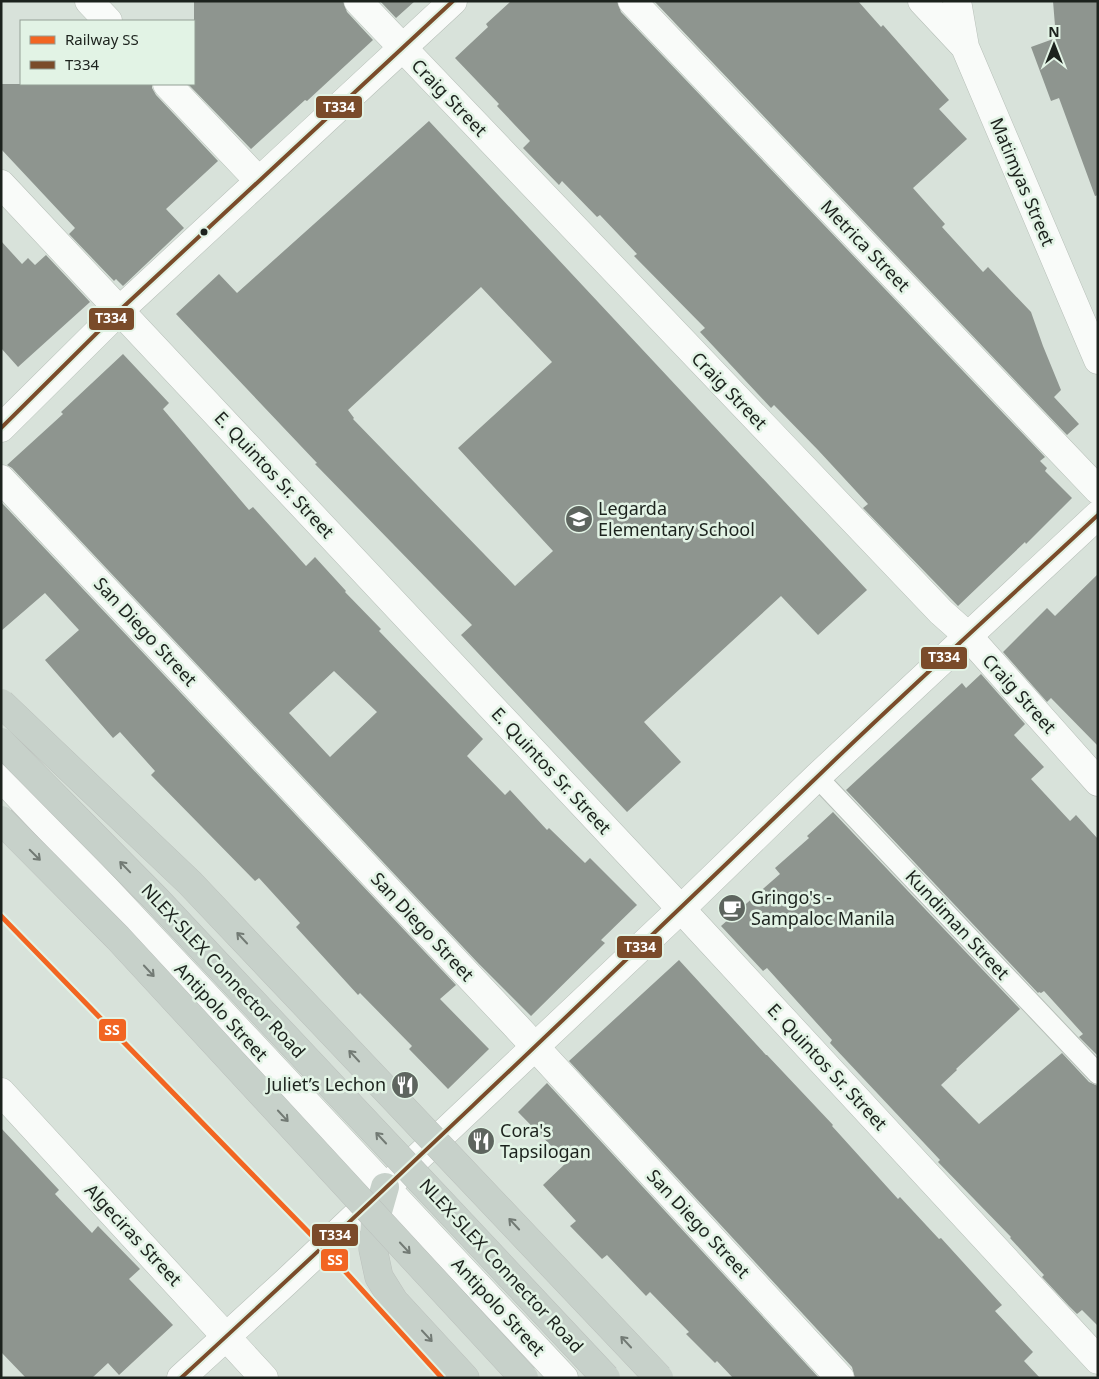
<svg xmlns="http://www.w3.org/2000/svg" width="1099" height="1379" viewBox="0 0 1099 1379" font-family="'Noto Sans',sans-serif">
<rect width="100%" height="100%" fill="#d8e2da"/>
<!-- building -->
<path fill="#8e958f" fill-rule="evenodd" d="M194,1H343L347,12L373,40L307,101L305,100L251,149L188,84H194Z
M380,1H415L396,18Z
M511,1H617L621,12L1045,457L1040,461L1047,468L1045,471L1072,498L1026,544L1025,542L958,606L863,508L868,504L818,450L774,405L771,408L700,332L705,328L634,256L637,254L600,215L597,217L562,181L559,185L523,148L530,141L497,106L499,104L455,58L488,27L486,24Z
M654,1H858L881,27L883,25L949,100L939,109L967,139L913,188L945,224L942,227L983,272L988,267L1031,312L1043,346L1061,390L1054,397L1079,424L1067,435Z
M1053,1H1098V195L1095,196L1059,98L1051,101L1031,47L1056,38Z
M1,84H152V88L156,95L218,161L166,209L184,228L123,286L116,279L114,281L69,234L75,228L1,149Z
M429,121L867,590L818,635L781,596L644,722L681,762L627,812L461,635L472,625L315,464L317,463L176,314L219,274L237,293ZM481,287L552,362L458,448L553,551L515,586L353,419L354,418L348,410Z
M1,241L22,264L28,258L35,265L46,255L90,302L18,367L1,348Z
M123,354L169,403L163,409L249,510L253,507L306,566L315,557L346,591L345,592L381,629L379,631L483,739L467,756L505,795L510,790L547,830L549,828L585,863L590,858L637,905L601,940L605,943L531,1016L479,964L12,468L7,465L63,414L61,412ZM334,671L377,712L330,757L289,713Z
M1,502L456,985L440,999L489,1049L448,1089L409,1049L412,1046L360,993L358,995L296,927L300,923L259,878L255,881L151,775L155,771L120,732L113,738L45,660L79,630L45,593L1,631Z
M1098,574V746L1051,698L1047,702L1003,652L1047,608L1055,616Z
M981,674L1025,724L1014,735L1044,767L1031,779L1070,821L1076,815L1098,839V1056L1079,1037L1083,1034L1044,991L1041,993L1039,992L1038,993L846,790L962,683L966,688Z
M833,812L1020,1009L956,1069L957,1070L941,1085L979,1124L1062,1053L1089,1082L1098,1086V1326L1082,1310L1077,1314L1069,1306L1042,1277L1044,1275L1010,1238L1011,1237L938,1162L940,1160L830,1043L832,1040L767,968L763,971L721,926L780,874L775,868L809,838L807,836Z
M679,960L766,1055H767L833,1125L832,1126L898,1199L900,1197L939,1239L941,1238L1002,1305L995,1311L1033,1352L1024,1361L1040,1378H855L852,1367L569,1061Z
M547,1083L819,1378H733L717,1361L715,1363L686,1334L689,1332L650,1292L646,1296L607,1255L602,1259L570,1226L576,1221L543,1185L567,1162L518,1112Z
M1,1128L59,1190L55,1194L92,1233L98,1226L140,1269L129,1279L173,1325L119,1375L108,1363L92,1378H26L1,1352Z"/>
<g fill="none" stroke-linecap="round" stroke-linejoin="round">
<!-- service casing -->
<g stroke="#b7bfb8" stroke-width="22">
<path id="service" d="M817,777L1098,1074"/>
</g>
<!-- minor casing -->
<g stroke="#b7bfb8" stroke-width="29">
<path id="minor" d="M89,1L108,21
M358,1L941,612L968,636L1098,782
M632,1L1098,490
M167,84L259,181
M1,184L681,909L1098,1360
M1,479L515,1025L840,1378
M1,1092L264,1378"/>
</g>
<!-- tertiary casing -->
<g stroke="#b7bfb8" stroke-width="29">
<path id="tertiary" d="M922,1L965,47
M957,1L965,47L1098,360
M1,428L120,310L453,1
M1,777L564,1378
M181,1378L286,1282L681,909L817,777L1098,515"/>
</g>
<!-- motorway casing -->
<g stroke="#bbc0bc" stroke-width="29">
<path id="motorway" d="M385,1187L375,1222L373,1249L379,1277L394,1301L465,1378"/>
</g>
<!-- service -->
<use href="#service" stroke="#f9fbf9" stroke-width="20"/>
<!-- minor -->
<use href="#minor" stroke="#f9fbf9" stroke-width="28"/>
<!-- tertiary -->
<use href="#tertiary" stroke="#f9fbf9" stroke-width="28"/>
<!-- motorway -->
<use href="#motorway" stroke="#c7d1ca" stroke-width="28"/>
<!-- motorway-bridge casing -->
<g stroke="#bbc0bc" stroke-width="29" stroke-linecap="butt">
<path id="motorway-bridge" d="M1,703L190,883L659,1378
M1,742L157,900L606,1378
M1,820L118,938L524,1378"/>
</g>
<!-- motorway-bridge -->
<use href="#motorway-bridge" stroke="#c7d1ca" stroke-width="28"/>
<!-- bus-1 casing -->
<g stroke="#e2f3e5" stroke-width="8">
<path id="bus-1" d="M1,428L120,310L453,1
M181,1378C396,1181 605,980 816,778C908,689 1004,603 1098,515"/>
</g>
<!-- bus-1 -->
<use href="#bus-1" stroke="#7a4b2a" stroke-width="4"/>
<!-- rail-1 casing -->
<g stroke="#e2f3e5" stroke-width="9">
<path id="rail-1" d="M1,916L323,1247L442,1378"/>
</g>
<!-- rail-1 -->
<use href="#rail-1" stroke="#f26522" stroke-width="5"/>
</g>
<!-- one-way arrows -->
<defs><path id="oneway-shaft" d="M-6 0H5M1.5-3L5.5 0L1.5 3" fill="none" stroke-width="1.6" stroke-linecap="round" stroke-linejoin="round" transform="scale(1.25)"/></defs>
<g stroke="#727a74">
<use href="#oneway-shaft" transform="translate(35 855) rotate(45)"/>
<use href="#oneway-shaft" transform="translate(125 867) rotate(-134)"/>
<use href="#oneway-shaft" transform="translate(242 938) rotate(-133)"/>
<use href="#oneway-shaft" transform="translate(149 971) rotate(47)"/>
<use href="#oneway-shaft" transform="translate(354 1056) rotate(-133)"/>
<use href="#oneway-shaft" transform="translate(283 1116) rotate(47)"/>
<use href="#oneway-shaft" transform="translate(381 1138) rotate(-133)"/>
<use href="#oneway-shaft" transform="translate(514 1224) rotate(-133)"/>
<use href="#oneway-shaft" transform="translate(405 1248) rotate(47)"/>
<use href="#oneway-shaft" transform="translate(427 1336) rotate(47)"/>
<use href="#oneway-shaft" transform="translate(626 1342) rotate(-133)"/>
</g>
<!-- icons -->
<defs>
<g id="school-disc" transform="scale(1.4375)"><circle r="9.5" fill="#5e655f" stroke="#e2f3e5"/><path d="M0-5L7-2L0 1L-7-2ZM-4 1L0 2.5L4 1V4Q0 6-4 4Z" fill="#fff"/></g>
<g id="cafe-disc" transform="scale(1.4375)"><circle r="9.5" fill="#5e655f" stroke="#e2f3e5"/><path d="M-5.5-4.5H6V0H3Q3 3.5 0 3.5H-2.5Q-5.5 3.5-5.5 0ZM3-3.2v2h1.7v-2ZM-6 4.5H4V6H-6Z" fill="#fff"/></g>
<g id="restaurant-disc" transform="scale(1.4375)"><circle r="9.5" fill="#5e655f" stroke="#e2f3e5"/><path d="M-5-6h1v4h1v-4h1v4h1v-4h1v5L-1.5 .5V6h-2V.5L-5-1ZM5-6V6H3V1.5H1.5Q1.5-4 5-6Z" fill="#fff"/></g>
</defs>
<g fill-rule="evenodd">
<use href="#school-disc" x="579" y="519"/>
<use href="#cafe-disc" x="732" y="908"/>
<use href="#restaurant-disc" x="405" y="1085"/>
<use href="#restaurant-disc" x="481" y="1141"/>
</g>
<!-- markers -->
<circle fill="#1c221d" stroke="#e2f3e5" stroke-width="2" cx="204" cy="232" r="4.5"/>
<g text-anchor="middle" stroke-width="5" stroke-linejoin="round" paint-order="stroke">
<!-- street labels -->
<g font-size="18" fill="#1c221d" stroke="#e2f3e5">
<text transform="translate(449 98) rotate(46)" y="6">Craig Street</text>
<text transform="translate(1022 182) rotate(67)" y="6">Matimyas Street</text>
<text transform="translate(865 246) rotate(46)" y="6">Metrica Street</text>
<text transform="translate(729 391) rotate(46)" y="6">Craig Street</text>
<text transform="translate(274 475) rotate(47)" y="6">E. Quintos Sr. Street</text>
<text transform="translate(145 632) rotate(47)" y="6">San Diego Street</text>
<text transform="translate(1019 694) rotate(48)" y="6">Craig Street</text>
<text transform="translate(551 771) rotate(47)" y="6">E. Quintos Sr. Street</text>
<text transform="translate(957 925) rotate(47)" y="6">Kundiman Street</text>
<text transform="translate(422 927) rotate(47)" y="6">San Diego Street</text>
<text transform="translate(223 971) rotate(47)" y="6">NLEX-SLEX Connector Road</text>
<text transform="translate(221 1012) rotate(47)" y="6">Antipolo Street</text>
<text transform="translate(827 1067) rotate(47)" y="6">E. Quintos Sr. Street</text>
<text transform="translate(698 1224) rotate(47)" y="6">San Diego Street</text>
<text transform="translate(133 1235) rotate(47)" y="6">Algeciras Street</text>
<text transform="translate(501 1266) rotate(47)" y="6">NLEX-SLEX Connector Road</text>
<text transform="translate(498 1307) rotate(47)" y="6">Antipolo Street</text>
</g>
<!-- poi labels -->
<g font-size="18" fill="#1c221d" stroke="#e2f3e5" text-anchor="start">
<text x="598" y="515">Legarda<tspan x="598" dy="21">Elementary School</tspan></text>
<text x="751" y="904">Gringo's -<tspan x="751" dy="21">Sampaloc Manila</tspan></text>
<text x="386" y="1091" text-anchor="end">Juliet’s Lechon</text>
<text x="500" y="1137">Cora's<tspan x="500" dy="21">Tapsilogan</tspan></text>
</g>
</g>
<g stroke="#e2f3e5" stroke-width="2">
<rect x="315" y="95" width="48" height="24" rx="5" fill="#7a4b2a"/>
<rect x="88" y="307" width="47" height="24" rx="5" fill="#7a4b2a"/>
<rect x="920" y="646" width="48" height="24" rx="5" fill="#7a4b2a"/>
<rect x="616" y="935" width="47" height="24" rx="5" fill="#7a4b2a"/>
<rect x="98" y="1018" width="29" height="24" rx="5" fill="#f26522"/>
<rect x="311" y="1223" width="48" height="24" rx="5" fill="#7a4b2a"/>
<rect x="320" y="1248" width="29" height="24" rx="5" fill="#f26522"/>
</g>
<g font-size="14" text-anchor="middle" font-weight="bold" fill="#fff">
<text x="339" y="112">T334</text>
<text x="111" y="323">T334</text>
<text x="944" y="662">T334</text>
<text x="640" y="952">T334</text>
<text x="112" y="1035">SS</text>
<text x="335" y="1240">T334</text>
<text x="335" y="1265">SS</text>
</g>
<!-- border -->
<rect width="1099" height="1379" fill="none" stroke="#1c221d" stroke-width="5"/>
<!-- legend -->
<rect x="20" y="20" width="175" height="65" fill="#e2f3e5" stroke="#939f95"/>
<rect x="30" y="36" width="25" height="8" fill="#f26522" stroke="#939f95"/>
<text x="65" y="45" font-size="15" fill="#1c221d">Railway SS</text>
<rect x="30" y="61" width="25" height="8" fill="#7a4b2a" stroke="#939f95"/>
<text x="65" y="70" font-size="15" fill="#1c221d">T334</text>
<!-- north arrow -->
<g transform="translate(1054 45)" stroke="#e2f3e5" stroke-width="4" paint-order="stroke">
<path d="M0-4L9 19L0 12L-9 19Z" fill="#1c221d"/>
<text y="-8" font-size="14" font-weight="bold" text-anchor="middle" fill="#1c221d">N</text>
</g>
</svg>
